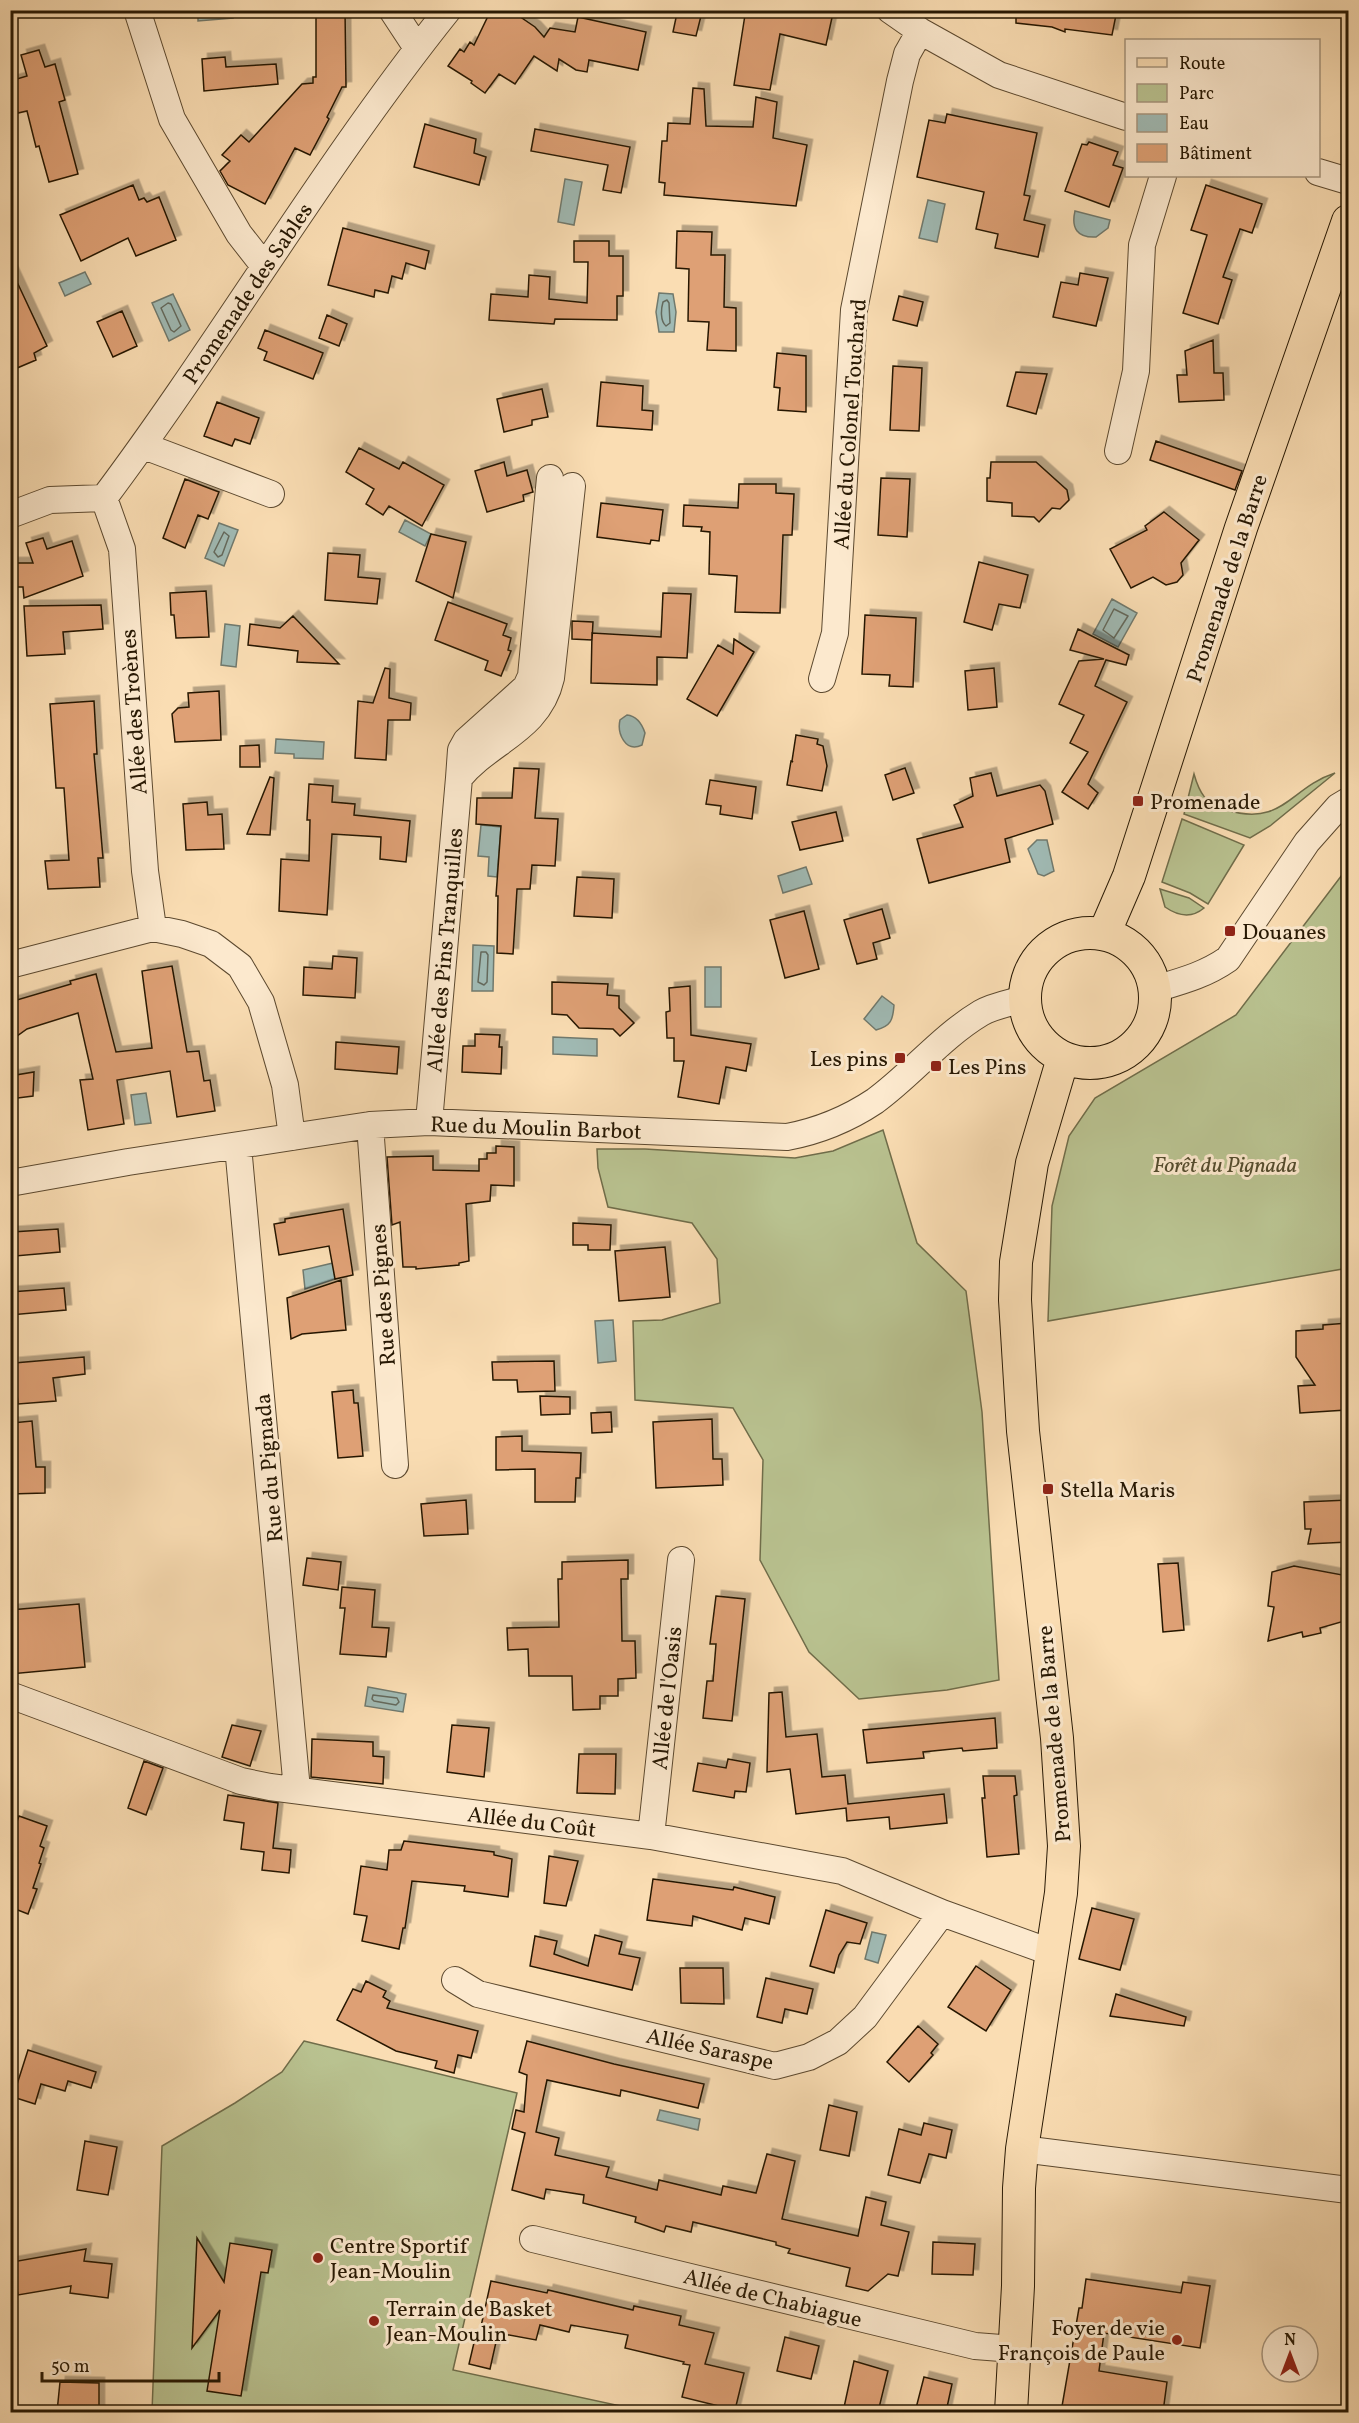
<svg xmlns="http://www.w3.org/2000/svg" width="1359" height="2423" viewBox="0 0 1359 2423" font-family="Vollkorn,serif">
<defs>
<filter id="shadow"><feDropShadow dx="5.5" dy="-5.5" stdDeviation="0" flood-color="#0004"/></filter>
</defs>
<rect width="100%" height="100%" fill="#faddb3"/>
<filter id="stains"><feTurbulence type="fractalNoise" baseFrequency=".00333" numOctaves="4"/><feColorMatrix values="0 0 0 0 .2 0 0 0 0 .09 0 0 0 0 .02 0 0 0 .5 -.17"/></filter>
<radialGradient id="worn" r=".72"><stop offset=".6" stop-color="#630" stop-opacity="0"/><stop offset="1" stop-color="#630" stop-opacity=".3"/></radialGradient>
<!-- green -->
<path fill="#b9c290" stroke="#706d4a" stroke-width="1.5" d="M1335,773L1270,826L1250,838L1184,814L1194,774C1199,792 1206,805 1226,810C1284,827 1289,788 1335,773Z
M1182,819L1244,845L1208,904L1190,893L1162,882Z
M1348,867V1268L1048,1321L1052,1206L1069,1136L1095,1098L1236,1015Z
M1160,889L1189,898L1204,908C1191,919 1178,916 1165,907Z
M883,1130L917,1243L966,1291L982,1412L999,1680L947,1690L859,1699L809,1652L760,1560L763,1460L733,1408L635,1400L633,1321L662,1320L720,1303L717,1259L692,1223L608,1207L598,1168L597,1149H645L795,1158L833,1151Z
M304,2041L517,2093L453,2370L630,2408L629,2412H152L162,2146L235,2103L282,2072Z"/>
<!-- water -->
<path fill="#a0bab4" stroke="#70796d" stroke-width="1.5" d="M198,11H232L233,18L198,21Z
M565,179L582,182L574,225L558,222Z
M928,200L945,204L937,242L919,238Z
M1075,211L1110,220L1108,228L1096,237C1077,238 1071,228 1075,211Z
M85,272L91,284L65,296L59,283Z
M659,293L673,294L676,312L674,332H659L656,312Z
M173,294L190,330L169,341L152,303Z
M405,520L431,534L425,546L399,532Z
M219,523L238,530L224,566L205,558Z
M1112,599L1137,613L1118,647L1093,634Z
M225,624L240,626L236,667L221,665Z
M627,715C637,716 642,724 645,733L642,745C625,753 617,733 620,720Z
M276,739L324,742L323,759L294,758V754L275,753Z
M481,825L501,827L497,877L488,876L489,857L478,856Z
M1037,840H1047L1054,871L1044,876L1038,874L1028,849Z
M806,867L812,884L783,893L778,876Z
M473,945L494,946L493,991H472Z
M705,967H721V1007H705Z
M882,996L894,1005C893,1020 891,1026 876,1030L864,1019Z
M553,1037L597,1039V1056L553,1054Z
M146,1093L151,1123L135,1125L131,1095Z
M333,1263L335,1279L305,1289L303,1270Z
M613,1320L616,1361L598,1363L595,1321Z
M368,1687L406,1694L403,1712L365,1706Z
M872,1932L886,1935L878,1963L865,1959Z
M660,2110L700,2119L698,2130L657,2120Z"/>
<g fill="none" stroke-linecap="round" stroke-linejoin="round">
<!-- shore -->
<path stroke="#64695c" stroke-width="1.5" d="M667,300L669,303L670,323L666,326C660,321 661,309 663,302Z
M168,303L171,304L181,326L174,332L171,330L161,308Z
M224,532L229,536L222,555L218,557L214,552Z
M1114,609L1128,616L1114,638L1103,630Z
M481,952H486L488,955L487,982L484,985L478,982Z
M373,1695L397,1698L399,1702L396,1705L374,1701L372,1699Z"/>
</g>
<!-- building -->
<path fill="#dea074" stroke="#271803" stroke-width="1.5" filter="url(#shadow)" d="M316,10H345L346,87H342L327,117L329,119L310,155L295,148L265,204L228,185L220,171L230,161L222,155L241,135L249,142L302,84L313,83V77H316Z
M491,10H510L535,27L544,37L550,28L575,32L578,17L646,32L638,70L589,60L587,72L576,70L559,59L557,71L534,56L515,84L499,74L485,93L471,83L472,81L448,66L460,49L464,52L470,42L474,45Z
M759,10H821L833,13L826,45L780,34L770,90L734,85L745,15L758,16Z
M1013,10H1117L1112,35L1065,29V32L1052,27L1016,23V15L1012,14Z
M677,13L701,16L696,36L673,32Z
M39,50L45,67L55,64L65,100L59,102L78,174L49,182L39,146L36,147L27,111L18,113L10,86V81L27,76L21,55Z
M225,57L226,67L276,64L278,84L204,91L202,59Z
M693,88L704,89L706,126L753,127L756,97L777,102L773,138L807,145L796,206L664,195L665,183L659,182L662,141H667L668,123L690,124Z
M947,114L1037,133L1024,195L1030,196L1024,220L1045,225L1038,257L995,248L998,234L976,229L984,192L917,177L929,120L945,123Z
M425,124L476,139L474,153L486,157L479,185L414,167Z
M535,129L630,147L621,193L603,190L608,165L531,151Z
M1089,142L1118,152L1113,165L1123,168L1109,207L1065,191L1082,144L1087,145Z
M133,185L139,200L144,198L147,202L159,197L176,240L136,256L128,238L81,261L60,215Z
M1206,185L1262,204L1252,233L1240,229L1223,277L1232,280L1218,324L1183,313L1207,235L1191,230Z
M343,228L429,251L425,269L406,263L402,279L392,276L388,293L375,290L374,297L328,285Z
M677,231L712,232L711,255H725L724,307L736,308V351L707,350L709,322L688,321L689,269L676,268Z
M574,241H609V256H623V296H617V320L555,319L554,324L489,320L491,294L528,297L529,275L550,277L549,299L587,303L588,262H574Z
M10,267L47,346L34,353L36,360L10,371Z
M1080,273L1108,278L1096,326L1053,317L1061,282L1078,285Z
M899,296L923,302L917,326L893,320Z
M122,311L137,346L113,357L97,322Z
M327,315L347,324L339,346L319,338Z
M265,330L323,353L313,379L264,360L267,352L258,348Z
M1213,340L1214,373H1223L1224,400L1179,402L1177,375H1187L1185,351Z
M777,353L806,356V412L778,410L780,388L774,387Z
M893,366L922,368L919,431L890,430Z
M1016,372L1047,374L1036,414L1007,406Z
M601,382L643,386L642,410L653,411L652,430L597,426Z
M542,389L548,417L532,420V425L504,432L497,399Z
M217,402L259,418L250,444L235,439L232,446L204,436Z
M1156,441L1242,471L1235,490L1150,460Z
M359,448L399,469L403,462L444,485L422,526L389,506L383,515L366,504L374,489L346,472Z
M504,462L507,476L527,470L533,492L523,495L524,501L487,512L475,471Z
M991,462H1036L1067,490L1069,500L1060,509L1052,508L1039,522L1034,517L1012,516V503L987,501V478H990Z
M881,478L910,479L907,537L878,535Z
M185,479L219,492L208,519L198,515L185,548L163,538Z
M739,484H776V493L794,494L792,535H783L780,613L735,612L737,576L709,574L710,532L701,531L702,527L683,526L684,505L738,508Z
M601,503L663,510L659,541L651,540L650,544L597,537Z
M1164,512L1199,540L1181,563L1183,575L1177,582L1166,585L1153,577L1131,588L1110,549L1147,530L1145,526Z
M431,534L466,542L453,598L416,581Z
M43,538L47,549L72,541L83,576L24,598L23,587H10V563H33L26,543Z
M328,553L360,555L358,577L380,579L377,604L325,600Z
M979,562L1028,575L1020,608L999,604L992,630L964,622Z
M206,591L209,637L176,638L174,615H171L170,593Z
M663,593L691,594L687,658L657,657V685L591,683L592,633L661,637Z
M448,602L507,624L503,635L511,638L508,650L511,651L501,676L485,670L488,661L435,640Z
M101,605L103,629L63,632L65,654L27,656L24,606Z
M865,615L916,618L913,687L889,686L890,675L862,674Z
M293,616L339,664L297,662L298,651L248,645L250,624L280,628Z
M572,621L593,622L592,640L572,639Z
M1078,629L1129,655L1126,665L1106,660L1095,686L1127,702L1088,784L1098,793L1088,809L1062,792L1088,752L1070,743L1084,715L1059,704L1079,661L1104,659L1070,650Z
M734,639L754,652L717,716L687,699L718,645L733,654Z
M385,668L390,669L389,698L411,703L410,720H388L386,760L355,758L358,701L373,703Z
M994,668L997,707L968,710L965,671Z
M219,691L221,740L175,742L172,714L178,708L189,707L188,693Z
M94,701L97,754H94L103,858H98L100,887L48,889L45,861L69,860L64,788H56L50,704Z
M796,735L818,739L817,744L823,746L827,766L822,791L787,785L791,761L793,762L792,761Z
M259,745L260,767H240V746Z
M514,768L539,769L535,818L558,819L555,866L532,865L530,889H517L513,954L497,953L498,896H496L501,826L476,824L477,798H512Z
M905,768L914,793L893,800L885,775Z
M991,773L997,796L1040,785L1045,791L1053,824L1005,839L1010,862L929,883L917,839L963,827L954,805L973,796L970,778Z
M270,777L274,778L270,835L247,834Z
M710,780L756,787L752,819L720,814L721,806L706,804Z
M309,784L333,786L332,802L355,804L354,815L410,821L406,862L380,859L381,837L332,834L327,915L279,911L281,859L309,861L310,820H307Z
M207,802L208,815L222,814L224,849L186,850L183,804Z
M836,812L843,841L800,850L792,822Z
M577,877L614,879L612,918L574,916Z
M882,909L890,938L873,943L877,959L857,964L844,920Z
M804,911L819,969L785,978L770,920Z
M333,956L357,958L355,998L303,995L304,967L332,969Z
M172,966L187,1052L199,1051L204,1081L210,1080L215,1111L177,1117L170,1071L117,1080L124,1124L88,1130L80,1080L93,1079L78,1013L27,1029L10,1041V1002L71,984L70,981L96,974L116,1052L152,1048L142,971Z
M552,982L608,984L607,995L619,996V1008L634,1023L620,1036L613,1029L579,1028L567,1015L552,1014Z
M690,986L691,1035L751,1044L746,1071L726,1067L719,1104L678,1097L684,1061H674V1038H667L666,1012L670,1011L669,988Z
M475,1034L500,1035L499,1047H502L501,1074L462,1072L463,1046H475Z
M336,1042L399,1047L397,1074L335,1069Z
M34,1072L33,1096L10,1099V1076Z
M496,1146L514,1147V1186L491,1185L490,1201L466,1204L469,1261L459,1263V1265L416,1269V1267H403L400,1222L392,1225L387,1157L433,1156V1170L479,1171V1159H487V1153H496Z
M343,1209L353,1275L335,1279L329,1246L279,1255L274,1224L285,1222V1219Z
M573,1223L611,1225L610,1250H588V1245H573Z
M58,1229L60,1252L15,1256L12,1232Z
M665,1247L670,1297L619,1301L615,1251Z
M341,1280L346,1330L302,1334L291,1339L287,1298Z
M64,1288L66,1310L10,1315V1292Z
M1348,1323V1408H1345L1346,1410L1300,1413L1298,1386L1315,1385L1296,1357V1331L1323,1329V1325Z
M84,1357L85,1374L53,1378L56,1401L18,1404L14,1363Z
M554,1361L555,1391L518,1392L517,1380H493L492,1362Z
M353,1390L354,1403H358L363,1456L338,1458L332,1392Z
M540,1396L570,1397V1414L541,1415Z
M611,1412L612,1432L592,1433L591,1413Z
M712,1419L713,1459H722L723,1485L656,1488L653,1422Z
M32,1421L36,1467H45V1493L10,1494V1467H15L12,1423Z
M522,1436V1451L581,1453L580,1478H576L575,1502H535V1469L496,1470V1437Z
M466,1500L468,1534L424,1536L421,1504Z
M1348,1500V1542L1308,1544L1311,1529H1305L1304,1502Z
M307,1558L341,1562L338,1590L303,1585Z
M628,1560V1579H621L622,1641H635L636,1678L618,1679V1696H600V1709L573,1710L572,1676H529L528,1649L508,1650L507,1628L559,1627L558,1579H562V1562Z
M1178,1563L1184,1630L1163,1632L1158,1564Z
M1294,1566L1348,1576L1347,1595L1348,1620L1320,1628L1321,1633L1303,1637L1302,1632L1268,1641L1274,1607L1268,1606L1272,1572Z
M342,1587L375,1590L372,1627L389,1628L386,1657L340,1654L345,1608H340Z
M716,1596L745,1599L732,1721L703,1718L707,1681H713L716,1644H710Z
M79,1604L85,1667L10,1674V1610Z
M782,1692L786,1737L817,1734L822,1777L845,1775L848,1804L944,1794L947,1823L890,1829L889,1817L847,1821L846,1808L796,1814L790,1769L767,1772L769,1693Z
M995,1718L997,1748L963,1751L962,1748L923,1752L924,1758L867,1763L863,1730Z
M232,1725L261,1731L250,1766L222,1757Z
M452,1725L489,1728L484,1777L447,1772Z
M312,1739L373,1742V1756L384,1757L383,1784L311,1777Z
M579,1754H616L615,1794L577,1793Z
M728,1759L750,1763L746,1792L735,1791L734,1798L693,1791L698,1763L726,1768Z
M144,1761L163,1768L146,1815L128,1808Z
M983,1776H1015L1017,1795L1014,1796L1019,1854L987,1857L982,1798H985Z
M228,1795L278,1803L273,1848L291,1850L289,1873L262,1870L264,1852L241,1849L244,1823L224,1820Z
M19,1816L47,1826L40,1846L44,1848L39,1863L41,1864L33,1888L37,1889L28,1914L10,1907V1825L15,1827Z
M404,1841L494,1852V1855L512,1859L508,1897L464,1891L465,1886L412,1881L405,1928H403L399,1949L362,1941L367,1916L354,1914L361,1866L387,1870L389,1850H401Z
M549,1856L578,1861L566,1906L544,1903Z
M653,1879L733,1890L734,1887L775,1897L769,1924L745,1918L742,1930L693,1916L692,1926L647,1920Z
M1092,1908L1134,1919L1120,1970L1079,1959Z
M826,1910L867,1923L860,1944L847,1942L839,1955L834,1973L810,1966Z
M595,1935L622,1942L619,1954L640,1958L632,1990L530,1966L535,1936L557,1941L554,1954L588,1966Z
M976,1966L1011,1990L986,2031L948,2007Z
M680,1968H723L724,2004L681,2003Z
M766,1978L813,1989L807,2014L785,2009L782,2023L757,2017Z
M366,1981L386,1991L383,1997L390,2001L387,2008L478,2031L471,2058L458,2055L454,2073L435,2068L437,2061L396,2051L337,2020L353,1989L361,1992Z
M1116,1994L1186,2017L1184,2026L1110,2016Z
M918,2026L938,2044L931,2053L933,2055L909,2082L887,2062Z
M527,2041L614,2064L704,2084L698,2108L621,2090L620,2096L547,2080L536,2132L559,2138L555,2155L609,2167L606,2177L657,2190L659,2180L721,2195L723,2186L756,2193L767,2154L795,2161L782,2219L858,2236L866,2197L886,2202L881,2225L909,2232L898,2276L888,2274L868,2291L846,2286L850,2268L788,2253L790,2249L776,2245V2242L693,2222L691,2232L666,2226L664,2232L635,2222L636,2217L583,2203L584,2195L546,2189L544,2199L512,2190L525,2133L512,2129L516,2110L524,2112L527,2075L519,2072Z
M28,2050L96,2072L91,2088L68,2081L65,2091L41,2084L35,2104L13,2097Z
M829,2105L857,2112L849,2156L820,2150Z
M924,2123L952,2130L946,2158L929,2154L920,2183L888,2175L899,2129L921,2135Z
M85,2141L117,2147L108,2195L77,2190Z
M197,2238L224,2282L230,2243L272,2250L268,2273L261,2272L241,2396L207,2391L220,2310L192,2348Z
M933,2242L975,2244L973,2275L932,2274Z
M86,2249L84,2261L112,2264L108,2298L70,2293L71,2286L18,2295L12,2262Z
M1086,2279L1181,2293L1183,2282L1210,2286L1200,2348L1104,2333L1099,2371L1167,2382L1163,2412H1061L1079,2308H1082Z
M491,2281L547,2293L548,2290L633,2310L634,2306L681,2316L679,2325L714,2333L705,2364L744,2373L735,2410L682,2397L690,2365L683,2364L684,2362L625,2348L628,2335L571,2325L569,2332L540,2325L536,2340L498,2333L490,2369L469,2364L477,2330L480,2331Z
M785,2337L819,2346L811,2379L777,2371Z
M854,2361L888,2371L878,2412H843Z
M924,2377L952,2384L946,2412H915Z
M60,2382L99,2383V2412H57Z"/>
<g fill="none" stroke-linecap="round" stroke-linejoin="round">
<!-- minor casing -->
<g stroke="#5c492f" stroke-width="28">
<path id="minor" d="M137,10L172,119L239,234L264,266
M392,10L417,48
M890,10L920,31L999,75L1126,117
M1318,172L1348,181
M144,446L271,494
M1118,451L1136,371L1142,245L1163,176
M104,498L122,549L145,871L153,928
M10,515L50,500L104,498C223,339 323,166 448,10
M822,679L835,633L854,310L900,81L907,54L920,31
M459,778L461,750L466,741L526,687L531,676L550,478
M10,965L153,928L182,934L211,944L240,966L261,1002L285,1085L292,1137
M1155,989C1182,981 1205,975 1228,959L1307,842L1338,807L1348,801
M429,1122L459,778C490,740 539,731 551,678L572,486
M370,1125L395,1465
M238,1146L297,1790
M10,1183L128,1162L370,1125L429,1122L787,1137C819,1131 848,1119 875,1101C912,1074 941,1037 981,1013C993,1006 1010,1003 1024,999
M10,1695L241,1781L270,1787L651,1836L842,1871L942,1913L1053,1953
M651,1836L681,1560
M455,1980L478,1994L775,2066L809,2057L838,2042L865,2017L942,1913
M1022,2149L1348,2190
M533,2239L975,2346L1014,2349"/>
</g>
<!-- major casing -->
<g stroke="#271803" stroke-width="34">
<path id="major" d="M1025 998a65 65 0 1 1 130 0a65 65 0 1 1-130 0Z
M1104,934L1129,876L1241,528L1348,221
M1011,2412L1018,2286L1019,2188L1022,2149L1061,1893L1064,1846L1057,1738L1023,1431L1015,1300L1016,1262L1032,1163L1063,1058"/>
</g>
<!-- minor -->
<use href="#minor" stroke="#fce9ce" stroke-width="26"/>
<!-- major -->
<use href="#major" stroke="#faddb3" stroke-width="32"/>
</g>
<!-- markers -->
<g fill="#8f2418" stroke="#fce9ce" stroke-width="2">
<rect x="1132" y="795" width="12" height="12" rx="3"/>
<rect x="1224" y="925" width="12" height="12" rx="3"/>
<rect x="894" y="1052" width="12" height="12" rx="3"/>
<rect x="930" y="1060" width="12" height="12" rx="3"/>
<rect x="1042" y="1483" width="12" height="12" rx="3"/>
<circle cx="318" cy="2258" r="6"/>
<circle cx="374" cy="2321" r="6"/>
<circle cx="1177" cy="2340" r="6"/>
</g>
<g text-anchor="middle" stroke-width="6" stroke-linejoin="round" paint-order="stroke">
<!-- street labels -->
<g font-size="22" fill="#271803" stroke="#fce9ce">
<text transform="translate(247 293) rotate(-56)" y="8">Promenade des Sables</text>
<text transform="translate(849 424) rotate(-86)" y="8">Allée du Colonel Touchard</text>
<text transform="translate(1226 578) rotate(-72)" y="8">Promenade de la Barre</text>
<text transform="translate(133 712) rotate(-94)" y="8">Allée des Troènes</text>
<text transform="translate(444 950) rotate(-85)" y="8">Allée des Pins Tranquilles</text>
<text transform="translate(536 1127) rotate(2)" y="8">Rue du Moulin Barbot</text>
<text transform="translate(382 1295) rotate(-94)" y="8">Rue des Pignes</text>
<text transform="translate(268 1468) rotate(-95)" y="8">Rue du Pignada</text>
<text transform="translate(666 1698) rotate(-84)" y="8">Allée de l'Oasis</text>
<text transform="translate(1053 1734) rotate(-95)" y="8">Promenade de la Barre</text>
<text transform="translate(532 1821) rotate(7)" y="8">Allée du Coût</text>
<text transform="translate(710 2048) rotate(12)" y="8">Allée Saraspe</text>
<text transform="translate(773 2297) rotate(14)" y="8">Allée de Chabiague</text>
</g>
<!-- poi labels -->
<g font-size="22" fill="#271803" stroke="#fce9ce" text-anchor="start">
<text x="1150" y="809">Promenade</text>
<text x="1242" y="939">Douanes</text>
<text x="888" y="1066" text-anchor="end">Les pins</text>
<text x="948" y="1074">Les Pins</text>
<text x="1060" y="1497">Stella Maris</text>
<text x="330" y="2253">Centre Sportif<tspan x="330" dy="25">Jean-Moulin</tspan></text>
<text x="386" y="2316">Terrain de Basket<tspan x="386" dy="25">Jean-Moulin</tspan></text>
<text x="1165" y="2335" text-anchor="end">Foyer de vie<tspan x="1165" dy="25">François de Paule</tspan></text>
</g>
<!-- park labels -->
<g font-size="22" font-style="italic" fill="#534b2d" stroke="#fce9ce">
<text x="1225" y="1172">Forêt du Pignada</text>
</g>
</g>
<!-- margin -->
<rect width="1359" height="2423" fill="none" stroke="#faddb3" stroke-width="36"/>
<rect x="12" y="12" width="1335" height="2399" fill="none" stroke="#271803" stroke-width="3"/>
<rect x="18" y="18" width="1323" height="2387" fill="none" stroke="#271803" stroke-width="1.5"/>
<!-- legend -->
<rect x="1125" y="39" width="195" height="138" fill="#fce9ce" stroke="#a7957d" stroke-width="1.5"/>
<rect x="1137" y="58" width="30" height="9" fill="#faddb3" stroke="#a7957d" stroke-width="1.5"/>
<text x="1179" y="69" font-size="18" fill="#271803">Route</text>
<rect x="1137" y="84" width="30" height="18" fill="#b9c290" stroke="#a7957d" stroke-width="1.5"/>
<text x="1179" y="99" font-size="18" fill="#271803">Parc</text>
<rect x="1137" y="114" width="30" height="18" fill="#a0bab4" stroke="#a7957d" stroke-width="1.5"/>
<text x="1179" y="129" font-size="18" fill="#271803">Eau</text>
<rect x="1137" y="144" width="30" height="18" fill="#dea074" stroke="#a7957d" stroke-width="1.5"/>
<text x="1179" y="159" font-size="18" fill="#271803">Bâtiment</text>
<!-- north arrow -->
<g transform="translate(1290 2354)"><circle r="28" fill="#fce9ce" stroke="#a7957d" stroke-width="1.5"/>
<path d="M0-4.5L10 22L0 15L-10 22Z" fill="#8f2418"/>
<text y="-9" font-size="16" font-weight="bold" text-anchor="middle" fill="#271803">N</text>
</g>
<!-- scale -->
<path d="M42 2372v9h177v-9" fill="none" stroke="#271803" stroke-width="3"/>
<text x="51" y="2372" font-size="18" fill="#271803" stroke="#fce9ce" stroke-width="4.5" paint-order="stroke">50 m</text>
<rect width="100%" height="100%" filter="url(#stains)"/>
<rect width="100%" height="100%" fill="url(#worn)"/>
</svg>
